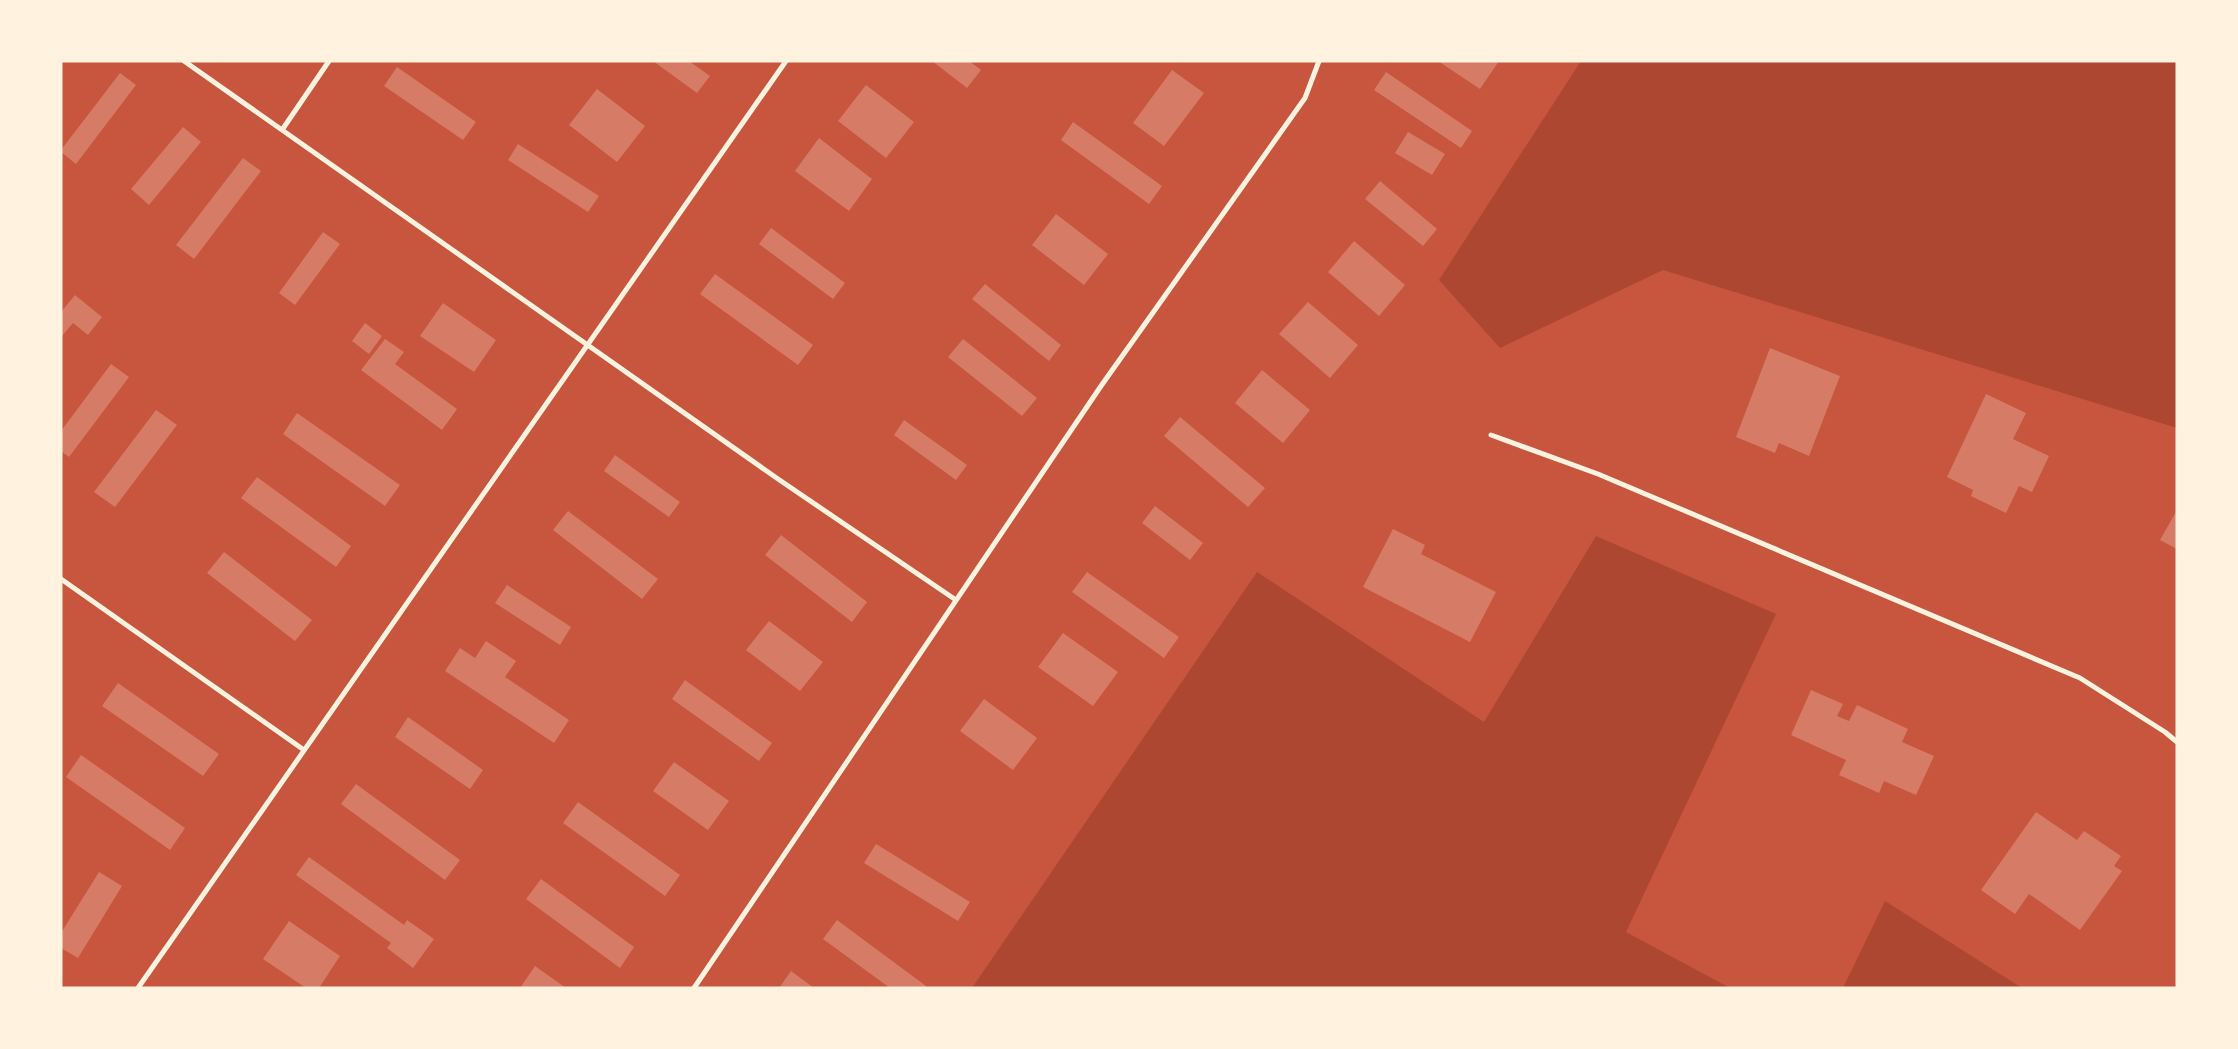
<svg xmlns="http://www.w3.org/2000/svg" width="2238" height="1049" viewBox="0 0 2238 1049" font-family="'Sofia Sans Condensed',sans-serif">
<rect width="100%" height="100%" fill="#c8553d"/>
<!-- green -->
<path fill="#ae4732" d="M1581,61H2177V428L1663,270L1500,348L1439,280Z
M1596,536L1776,614L1626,932L1730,988H972L1257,572L1484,722Z
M1885,901L2022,988H1843Z"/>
<!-- building -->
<path fill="#d67c66" d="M653,61H689L710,76L697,93Z
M932,61H969L981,70L967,88Z
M1438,61H1499L1480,89Z
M397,67L476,122L463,140L384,86Z
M1172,70L1204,93L1164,146L1133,123Z
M1386,72L1472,131L1461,148L1374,90Z
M120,73L136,85L76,164L61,152V150Z
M866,85L914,122L886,158L838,121Z
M597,89L645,126L617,162L569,125Z
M1073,122L1162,186L1149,204L1061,140Z
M183,127L201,142L149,205L131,189Z
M1408,132L1445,154L1432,175L1395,153Z
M819,138L872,179L849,211L795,171Z
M518,144L599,196L588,212L508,160Z
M243,158L261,171L194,259L176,245Z
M1380,181L1437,229L1423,246L1365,199Z
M1056,214L1108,254L1084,285L1032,245Z
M771,228L845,283L833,299L759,244Z
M323,232L340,244L295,305L279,293Z
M1354,241L1405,285L1379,316L1328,272Z
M715,274L813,345L798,365L700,294Z
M985,284L1061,345L1049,361L972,299Z
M75,295L102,317L88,335L73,323L61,337V312Z
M1308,302L1358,345L1330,378L1279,334Z
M443,303L496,340L474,372L420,336Z
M365,323L382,336L369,354L352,341Z
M385,339L404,352L395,364L457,409L442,430L361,370Z
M963,339L1037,398L1022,416L948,357Z
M1770,348L1840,376L1809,456L1779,443L1775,453L1736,437Z
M111,364L129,377L69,457L61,451V431Z
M1262,370L1310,410L1283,443L1235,403Z
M1986,394L2026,413L2013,439L2049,456L2032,492L2019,486L2006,513L1971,496L1973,490L1947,477Z
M156,410L177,425L115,507L94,492Z
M297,413L400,485L385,506L283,434Z
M1180,417L1265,488L1248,507L1164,436Z
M904,420L967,465L956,480L894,435Z
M615,455L680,502L669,517L604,471Z
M257,477L351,546L336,567L241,498Z
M1155,506L1203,543L1190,560L1142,523Z
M2177,510V549L2160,540Z
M568,511L658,579L642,599L553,530Z
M1393,529L1425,545L1421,554L1496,592L1470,642L1363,587Z
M781,535L867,602L852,622L765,555Z
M224,552L312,620L295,641L207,573Z
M1087,572L1179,637L1164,658L1072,592Z
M507,585L571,627L560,645L495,603Z
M769,621L823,662L800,691L746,650Z
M1063,633L1118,672L1093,706L1038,667Z
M486,641L516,661L505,677L569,720L554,743L445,671L460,648L475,658Z
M685,680L772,743L759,761L672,699Z
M118,683L219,754L203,776L102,706Z
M1811,690L1843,704L1837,716L1849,721L1857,705L1908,729L1902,742L1934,756L1916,795L1884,781L1879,793L1839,775L1846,760L1791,735Z
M984,699L1037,738L1013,770L960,731Z
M408,717L483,770L470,789L395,737Z
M81,755L185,828L170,850L66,777Z
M674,762L729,801L708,830L653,791Z
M356,784L460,860L445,880L341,804Z
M578,802L680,875L665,896L563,823Z
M2036,812L2077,840L2084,831L2121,856L2114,866L2122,871L2080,930L2029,894L2015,914L1981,890Z
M876,844L970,902L958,921L864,863Z
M309,857L404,925L407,920L434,939L413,968L387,948L391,943L296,875Z
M99,872L122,886L78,958L61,948V933Z
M541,879L634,947L620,968L526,899Z
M837,920L926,986L925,988H890L823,939Z
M289,921L340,956L319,988H306L263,959Z
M535,966L566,988H520Z
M791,971L814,988H779Z"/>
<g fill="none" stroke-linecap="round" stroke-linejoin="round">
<!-- minor -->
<path stroke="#fff3e0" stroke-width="5" d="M184,61L778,479L956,600
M282,130L329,61
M1491,435L1598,474L2080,678L2165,732L2177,742
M61,579L304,750
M138,988L786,61
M694,988L1101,386L1305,98L1319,61"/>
</g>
<!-- border -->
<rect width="2238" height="1049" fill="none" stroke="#fff3e0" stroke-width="125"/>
</svg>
